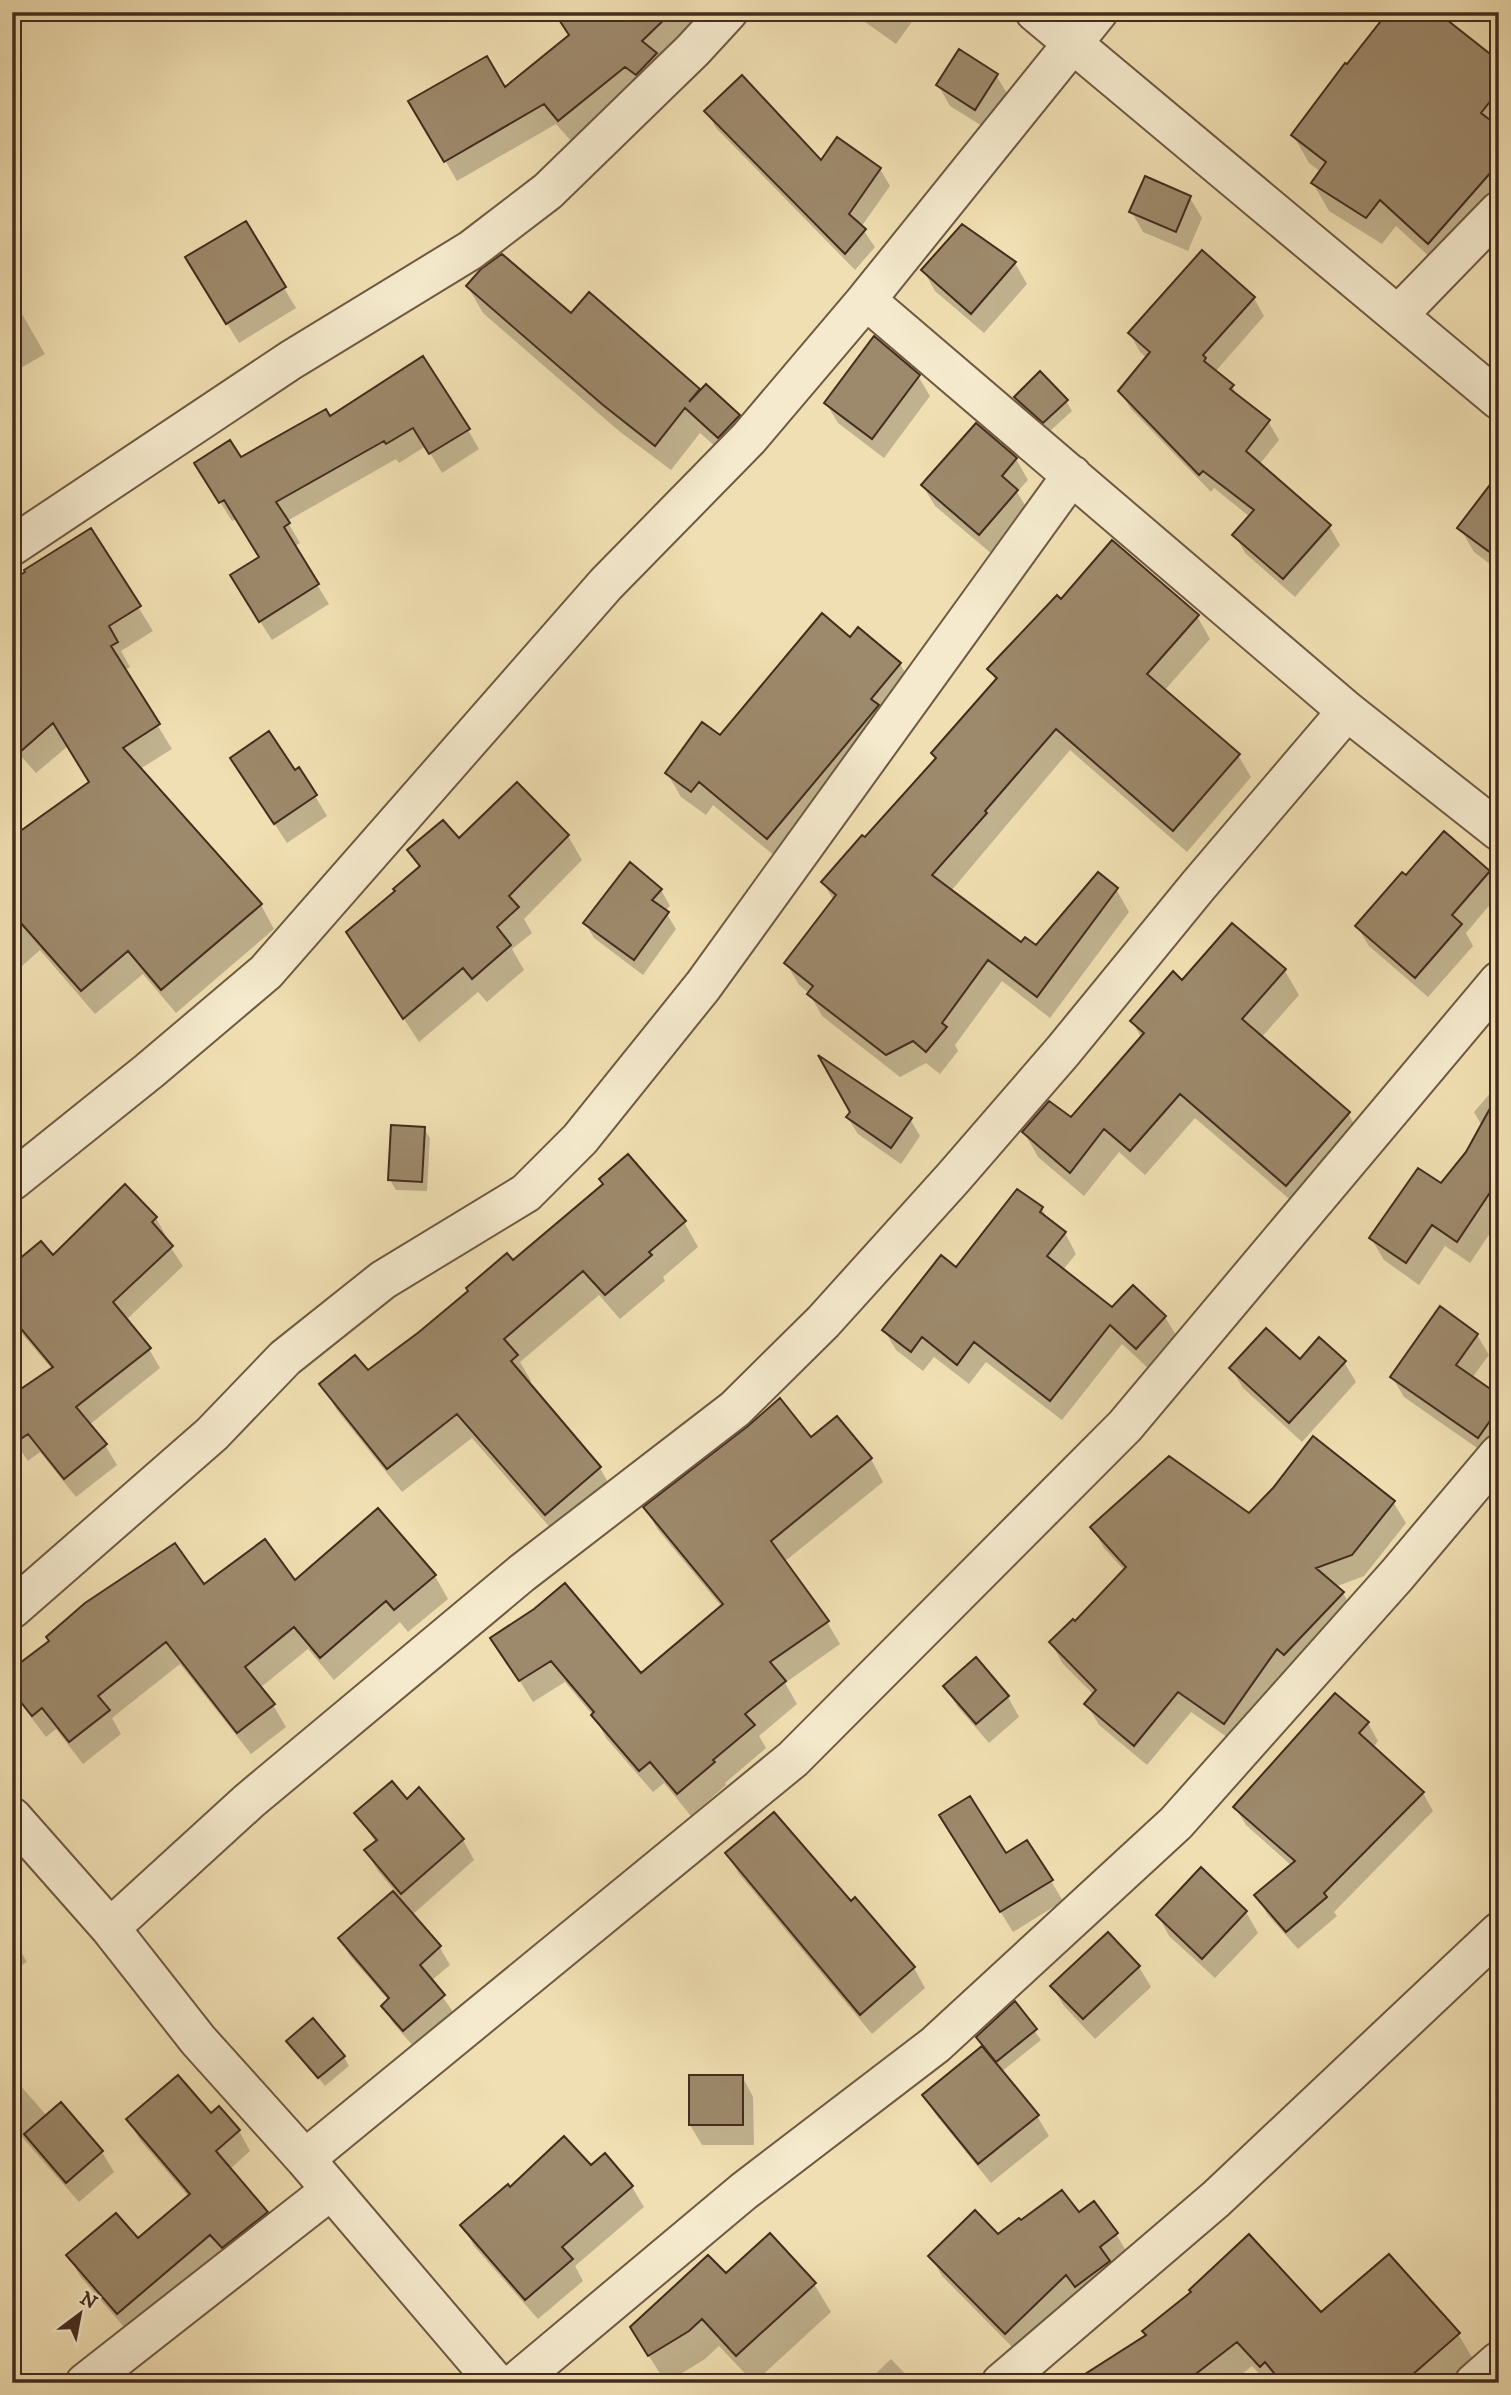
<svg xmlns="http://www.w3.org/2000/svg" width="1511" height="2395" viewBox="0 0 1511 2395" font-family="'IM FELL DW Pica',serif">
<rect width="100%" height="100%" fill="#f0dfb2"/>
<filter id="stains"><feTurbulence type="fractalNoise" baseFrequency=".00286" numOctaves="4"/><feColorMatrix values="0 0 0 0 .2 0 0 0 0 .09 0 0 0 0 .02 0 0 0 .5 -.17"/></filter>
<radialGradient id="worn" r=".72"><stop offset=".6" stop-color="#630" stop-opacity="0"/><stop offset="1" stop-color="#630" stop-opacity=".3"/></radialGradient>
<!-- shadow -->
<path fill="#0003" d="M555,12H691L696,21L658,57L667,74L638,86L571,141L556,124L457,181L411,102L504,89L570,36Z
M851,12H919L896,44Z
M1499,63V210L1444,270L1396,226L1382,244L1329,211L1313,183L1321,172L1309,163L1293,135Z
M996,75L1008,95L987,129L950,106L938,85Z
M707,111L822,163L880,169L890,186L861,227L875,247L855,270L716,128Z
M1190,198L1202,218L1188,251L1143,232L1131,211Z
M245,223L296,308L239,343L199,278Z
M962,226L1015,263L1027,284L984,333L935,291L923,270Z
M468,287L571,316L739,416L754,442L734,463L700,433L671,470L619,431L483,313Z
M1254,298L1264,316L1215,372L1232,386L1240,399L1268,421L1279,440L1259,465L1329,526L1340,545L1295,597L1245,553L1235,535L1250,517L1214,488L1211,492L1131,409L1120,391L1147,358L1140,352L1130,334Z
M18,307L45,354L12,373V311Z
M918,376L930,396L884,458L838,423L826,403Z
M1016,398L1066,401L1072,411L1050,431L1021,407Z
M329,418L468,430L479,449L442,473L426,446L399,463L396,459L287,521L300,543L294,547L329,604L272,640L243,595L261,558L236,519L232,521L208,483L240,459Z
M976,425L1016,459L1028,480L1017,492L1029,512L992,554L935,506L923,486Z
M1499,476V571L1474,552L1460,528Z
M91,530L153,631L121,651L130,667L124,671L172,749L140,769L261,905L274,929L176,1013L143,974L95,1014L40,950L12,975V839L91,783L68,746L36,773L12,746Z
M1061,601L1197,616L1210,639L1164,691L1238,755L1251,777L1187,852L1070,750L951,891L1022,944L1036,947L1116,889L1129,912L1050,1018L1002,981L955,1045L958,1051L940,1074L926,1063L900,1077L822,1016L809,993L799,985L786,963L834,901L823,882L865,839L937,760L933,753L996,681L989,669Z
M851,639L900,664L914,688L782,862L713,805L706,815L681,797L667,773L720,738Z
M299,769L327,816L287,843L244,778L294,772Z
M568,836L582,860L524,919L532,933L512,949L524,970L487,1002L478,992L419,1042L348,933L397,892L420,869L409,851L459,841Z
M1489,872L1499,889V894L1466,933L1473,946L1428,997L1369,946L1357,926Z
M661,890L670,906L665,911L676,929L643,975L594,938L585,923Z
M1285,971L1299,995L1261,1038L1348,1113L1362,1138L1301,1209L1195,1118L1145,1175L1119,1152L1084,1196L1038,1157L1024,1132L1071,1120L1142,1039L1132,1021L1183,982Z
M1499,1083V1220L1470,1263L1445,1246L1419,1285L1384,1260L1371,1238L1441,1186L1468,1153L1482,1126L1474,1112Z
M848,1118L910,1119L920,1136L901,1164L858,1134Z
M424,1129L430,1138L427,1191L396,1190L390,1180Z
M1042,1209L1049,1221L1065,1233L1076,1254L1063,1270L1112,1309L1133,1287L1165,1317L1177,1337L1148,1368L1122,1344L1062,1420L986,1362L969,1384L934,1357L923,1371L896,1350L884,1330L956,1269Z
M156,1218L167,1238L165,1239L183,1266L126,1320L149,1349L160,1368L89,1425L105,1445L117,1465L76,1497L40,1452L28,1461L12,1438L52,1369L12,1322V1267L53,1257Z
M684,1222L698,1247L663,1277L665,1281L620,1319L599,1295L520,1362L531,1381L528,1384L600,1468L614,1493L560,1539L472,1438L402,1492L336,1409L322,1384L368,1373L513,1263Z
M1477,1335L1489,1355L1472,1378L1499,1397V1444L1490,1457L1404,1397L1392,1377Z
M1300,1361L1344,1362L1356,1382L1302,1442L1243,1388L1231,1368Z
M837,1419L871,1459L883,1482L784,1562L827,1622L840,1644L785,1683L797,1704L759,1736L766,1748L725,1783L726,1785L691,1816L664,1783L653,1792L606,1738L596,1719L565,1682L533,1702L493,1639L641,1676L722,1607L658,1530L645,1508L811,1440Z
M1393,1502L1406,1523L1364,1576L1335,1587L1343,1593L1355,1614L1237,1744L1191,1712L1147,1765L1099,1725L1087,1704L1094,1695L1063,1664L1051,1643L1075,1624L1125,1571L1104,1548L1092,1527Z
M378,1510L435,1576L448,1599L408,1632L400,1622L334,1680L308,1649L260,1688L273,1705L286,1727L251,1754L180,1664L112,1718L121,1734L83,1764L56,1729L46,1737L12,1692V1672L203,1587L295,1582Z
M945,1686L1008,1697L1019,1717L989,1743L957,1706Z
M1368,1723L1378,1741L1373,1748L1423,1793L1433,1811L1334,1912L1337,1916L1298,1949L1267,1914L1257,1895L1292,1866L1246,1825L1235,1807Z
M419,1790L463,1840L474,1860L412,1915L440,1948L450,1965L431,1981L454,2013L414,2047L393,2023L383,2006L389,2001L350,1956L340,1939L395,1891L378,1871L366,1851L376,1843L357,1814L407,1801Z
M953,1835L1006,1856L1051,1881L1063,1901L1013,1932Z
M727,1854L851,1903L855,1900L914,1968L925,1988L872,2034L739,1874Z
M1201,1869L1246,1912L1258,1933L1215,1978L1169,1936L1158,1915Z
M1108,1934L1139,1967L1151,1987L1095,2039L1064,2006L1052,1986Z
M12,1937L27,1962L12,1971Z
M1015,2004L1041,2040L1001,2072L1037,2116L1049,2136L991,2183L936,2115L924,2095L984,2047L978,2037Z
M1499,2026V2049L1491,2035Z
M289,2041L344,2057L349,2066L325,2086Z
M12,2076L47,2116L61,2104L102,2152L114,2172L79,2202L15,2129L12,2131Z
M742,2076L753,2097L754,2145H702L690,2125Z
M219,2108L239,2131L250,2151L229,2170L266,2213L278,2233L130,2334L80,2276L69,2256L138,2241L189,2197L140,2140L128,2120L210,2115Z
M590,2167L632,2187L644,2207L575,2266L583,2281L538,2319L474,2246L463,2226L510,2189Z
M1079,2214L1116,2234L1128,2254L1017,2352L942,2276L931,2256L998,2236L1021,2223Z
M726,2275L814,2284L831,2312L754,2383L719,2346L705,2359L666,2383L649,2356Z
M1321,2314L1458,2334L1473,2359L1446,2383H1268L1252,2366L1231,2383H1075Z
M891,2359L914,2383H866Z"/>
<!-- building -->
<path fill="#9d896b" stroke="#442c1e" stroke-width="2" d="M554,12H672L642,41L657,53L636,75L625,67L558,121L544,104L444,162L408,101L487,56L505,87L569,35Z
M1388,12H1437L1499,61V90L1481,113L1499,127V163L1428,244L1380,200L1366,218L1311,183L1326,162L1291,135L1345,63L1347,64Z
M959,49L998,74L975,110L936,85Z
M742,75L821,160L837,137L881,168L849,214L866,229L845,254L704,111Z
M1145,176L1191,196L1176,232L1129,212Z
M246,221L286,287L226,324L185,257Z
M962,224L1016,262L971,314L921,270Z
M1202,250L1255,297L1203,355L1206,358L1204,361L1234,385L1230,389L1270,420L1246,451L1331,525L1283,579L1232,535L1254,510L1203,471L1199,475L1118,391L1150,352L1128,333Z
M502,254L571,313L589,292L700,389L689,402L706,384L740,415L718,438L685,408L655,446L603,405L466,286L481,269Z
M874,336L920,375L872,439L824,403Z
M423,356L470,429L429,454L413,428L386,444L384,441L276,502L290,523L284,527L319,584L259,622L230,575L259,557L224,500L219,503L194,463L230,440L241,457L326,409L330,416Z
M1040,371L1068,400L1043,423L1014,397Z
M976,423L1017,458L1002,476L1018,490L979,535L921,485Z
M1499,473V559L1457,528Z
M91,528L141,606L109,626L118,642L111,646L160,724L123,748L262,904L161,990L128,951L81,991L12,913V837L89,782L53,723L12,759V580L25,572L24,570Z
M1112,540L1199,615L1147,674L1240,754L1173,831L1056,729L985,811L987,813L932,875L1021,942L1025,937L1036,945L1098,872L1118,888L1037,997L988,960L942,1023L947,1027L926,1052L913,1041L886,1055L807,994L813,986L784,963L836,895L821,882L862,835L865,837L936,758L931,753L997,678L987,669L1057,595L1061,599Z
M822,613L850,637L858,627L901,663L871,699L879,705L767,839L699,782L691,792L665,773L702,722L720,735Z
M269,731L295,770L299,767L317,795L274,824L230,758Z
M517,782L569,835L509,896L519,907L497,927L511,945L472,979L463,968L403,1019L346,932L395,891L393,889L420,866L407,850L443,820L459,838Z
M1444,831L1490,871L1452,915L1462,924L1415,978L1355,926L1402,872L1406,875Z
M630,862L662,889L652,900L669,912L634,960L583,923Z
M1232,923L1286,969L1242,1019L1350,1112L1286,1186L1180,1094L1130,1151L1104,1129L1070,1173L1022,1132L1049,1101L1071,1117L1144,1033L1130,1021L1173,971L1182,980Z
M818,1055L912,1118L891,1148L846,1117L850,1112Z
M1499,1092V1179L1457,1242L1432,1225L1406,1263L1369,1238L1418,1168L1441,1183L1466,1152Z
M391,1125L425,1127L422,1182L388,1180Z
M628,1154L686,1221L649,1252L652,1255L605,1295L583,1271L504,1339L518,1355L511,1361L601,1467L545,1515L457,1414L387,1469L319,1384L355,1355L368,1370L419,1332L468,1291L466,1288L507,1253L513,1260L603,1184L599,1179Z
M125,1184L157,1217L152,1222L173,1246L113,1302L151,1348L76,1407L107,1444L64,1479L28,1434L12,1445V1395L53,1367L12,1318V1265L41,1241L53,1255Z
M1017,1189L1043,1207L1040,1212L1066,1232L1047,1256L1112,1307L1133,1285L1166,1316L1136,1349L1110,1325L1050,1401L974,1342L957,1365L922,1337L911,1352L882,1330L941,1255L956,1267Z
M1440,1306L1478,1334L1456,1365L1499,1395V1408L1478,1438L1390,1377Z
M1266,1328L1300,1359L1319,1337L1346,1361L1289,1423L1229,1368Z
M780,1398L811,1437L837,1416L872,1458L771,1541L829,1621L770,1662L786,1681L745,1714L755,1725L713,1760L715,1762L677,1794L650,1762L639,1771L591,1715L594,1712L551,1661L519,1681L490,1638L534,1609L565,1583L641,1673L723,1604L643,1507L748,1426Z
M1313,1436L1395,1501L1352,1555L1316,1568L1344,1592L1284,1655L1277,1649L1224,1724L1178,1692L1134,1746L1084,1704L1096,1690L1049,1642L1073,1619L1075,1621L1126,1567L1090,1527L1169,1456L1249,1513L1273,1488Z
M378,1508L436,1575L394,1610L386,1601L320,1658L294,1627L245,1667L275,1704L237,1733L166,1642L98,1696L110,1710L69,1742L42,1708L32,1716L12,1691V1669L49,1641L46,1637L85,1603L175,1543L204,1584L265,1539L295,1580Z
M976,1657L1009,1696L976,1724L943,1686Z
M1335,1693L1369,1722L1359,1733L1424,1792L1324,1893L1327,1897L1286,1932L1254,1895L1295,1861L1233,1807Z
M392,1781L407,1799L419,1787L464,1839L401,1894L364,1850L377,1840L354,1813Z
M970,1796L1006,1853L1027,1840L1053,1880L1000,1912L939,1815Z
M774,1812L851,1901L855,1897L915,1967L860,2015L725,1853Z
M1201,1867L1247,1911L1202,1959L1156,1915Z
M393,1891L441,1946L420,1965L445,1995L403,2031L381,2006L389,1998L338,1938Z
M1108,1932L1140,1966L1083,2019L1050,1986Z
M1015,2001L1037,2029L996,2062L976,2037Z
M313,2018L345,2056L318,2078L286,2041Z
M982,2046L1039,2115L978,2164L922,2095Z
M178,2075L211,2113L219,2106L240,2130L216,2151L268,2212L222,2248L210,2235L117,2314L66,2255L116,2213L138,2238L190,2194L126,2119Z
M689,2075H743V2125H689Z
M61,2102L103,2151L66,2183L24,2134Z
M564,2136L591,2165L605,2153L633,2186L562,2247L573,2259L525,2300L460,2225L508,2184L510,2187Z
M1062,2190L1079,2212L1094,2201L1118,2233L1100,2247L1110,2261L1075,2287L1066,2275L1005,2334L928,2256L975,2210L998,2234L1019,2218L1021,2220Z
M770,2233L816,2283L736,2356L702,2319L689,2331L648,2356L630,2327L708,2255L726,2273Z
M1249,2234L1321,2312L1389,2254L1460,2333L1403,2383H1282L1265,2362L1260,2367L1237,2342L1184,2383H1071L1146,2335L1142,2331L1191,2292L1189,2290Z"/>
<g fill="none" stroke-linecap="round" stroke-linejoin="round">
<!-- minor casing -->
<g stroke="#6f5943" stroke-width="42">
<path id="minor" d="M1035,12L1499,400
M866,300L1347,711L1499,831
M1398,315L1499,211
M12,546L291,360L471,250L548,191L693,50L728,12
M12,1181L149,1071L266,972L606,584L749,438L866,300L1098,12
M12,1609L212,1434L285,1358L383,1280L526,1193L580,1139L703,986L1072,475
M12,1817L110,1928L198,2040L305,2159L496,2383
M110,1928L249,1801L522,1573L735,1409L823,1322L953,1178L1063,1051L1198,886L1347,711
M305,2159L793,1759L1125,1426L1499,981
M85,2383L331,2190
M515,2383L744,2191L935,2045L1176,1823L1397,1575L1499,1454
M1001,2383L1216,2199L1499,1932
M1474,2383L1499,2361"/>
</g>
<!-- minor -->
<use href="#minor" stroke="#f5eacd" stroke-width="38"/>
</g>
<!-- margin -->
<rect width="1511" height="2395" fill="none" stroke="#f0dfb2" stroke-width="42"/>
<rect x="14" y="14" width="1483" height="2367" fill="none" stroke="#442c1e" stroke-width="3.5"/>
<rect x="21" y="21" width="1469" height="2353" fill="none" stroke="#442c1e" stroke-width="2"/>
<!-- north arrow -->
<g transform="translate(80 2314) rotate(32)" stroke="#f5eacd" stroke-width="5" paint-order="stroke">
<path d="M0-5L12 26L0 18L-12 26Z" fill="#442c1e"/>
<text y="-10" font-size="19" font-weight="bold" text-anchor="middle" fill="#442c1e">N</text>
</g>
<rect width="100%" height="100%" filter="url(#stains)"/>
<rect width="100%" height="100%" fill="url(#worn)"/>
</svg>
